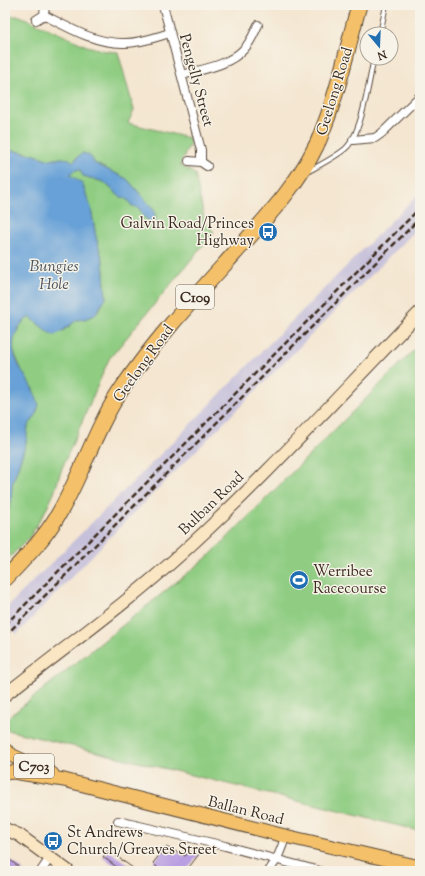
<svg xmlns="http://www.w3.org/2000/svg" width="425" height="876" viewBox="0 0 425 876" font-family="'Sorts Mill Goudy',serif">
<rect width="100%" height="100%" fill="#f7f3e8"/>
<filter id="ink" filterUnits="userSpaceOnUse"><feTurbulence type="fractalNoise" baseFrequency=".025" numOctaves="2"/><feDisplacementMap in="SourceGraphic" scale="8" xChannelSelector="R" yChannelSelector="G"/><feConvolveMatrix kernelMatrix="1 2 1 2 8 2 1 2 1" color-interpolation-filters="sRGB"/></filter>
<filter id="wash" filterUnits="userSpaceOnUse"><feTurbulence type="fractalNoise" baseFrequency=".012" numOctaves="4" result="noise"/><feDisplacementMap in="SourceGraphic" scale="16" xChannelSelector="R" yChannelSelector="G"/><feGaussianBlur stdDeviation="0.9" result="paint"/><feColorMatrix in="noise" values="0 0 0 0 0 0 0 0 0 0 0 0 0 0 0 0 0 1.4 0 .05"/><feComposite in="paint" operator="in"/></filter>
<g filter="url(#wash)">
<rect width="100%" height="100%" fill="#f4e6d0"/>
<!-- industrial -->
<path fill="#c6c0da" d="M420,192V226L111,536L17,634L5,621V609L181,434L271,342Z"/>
<!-- green -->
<path fill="#90cd83" stroke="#667c50" d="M5,16H20L87,46L106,51L118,52L134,110L128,123L189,138L190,143L180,165L195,174L205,222L214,232L109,359L62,468L54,493L47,508L29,538L5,562V514L8,511L11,502L12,485L26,443L28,426L35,417L33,389L23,373L13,350L14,339L21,323L30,317L54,335L70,326L73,321L77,320L84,319L99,310L106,298L103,261L96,237L91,208L82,183L69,175L73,171L80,169L83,176L104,182L119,196L128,200L131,205L140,209L142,215L156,223L154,210L127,179L94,163L92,158L78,156L73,162L61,158L50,160L35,155L5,149Z
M420,344V831L7,730L5,720L210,555Z"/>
<!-- water -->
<path fill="#67a1d7" stroke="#51667a" d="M5,149L35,155L50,160L61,158L70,159L73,162L82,153C89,154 92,157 94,163L127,179L154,210L156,223L150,222L142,215L140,209L131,205L128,200L119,196L104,182L83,176L80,169L73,171L70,175L82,183L91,208L96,237L103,261L106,298L95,315L84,319L77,320L61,332L54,335L48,332L30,317C22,322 20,325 16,333C7,354 23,370 32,388C35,393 37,400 39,405L35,417L28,426L26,443L12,485L11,502L8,511L5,514V443L9,421L5,414Z"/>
<g id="blocks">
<!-- building -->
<path fill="#b99fe1" d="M166,847L185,856L189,852L199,854L187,870L184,868L182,871H154L157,867L153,863Z
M108,850L137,871H122L106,859L103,857Z
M9,859L24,871H5V863Z"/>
</g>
</g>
<g filter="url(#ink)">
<use href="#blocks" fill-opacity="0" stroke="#574639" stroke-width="1"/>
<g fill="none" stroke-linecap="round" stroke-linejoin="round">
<!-- lane casing -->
<g stroke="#574639" stroke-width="6">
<path id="lane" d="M380,34L386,5
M307,172C320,165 334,158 345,149C362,135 369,80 374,58"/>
</g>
<!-- street casing -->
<g stroke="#574639" stroke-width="10">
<path id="street" d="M163,5L201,150V162
M44,15C69,28 96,44 125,43C141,43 156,37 170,33
M36,20L44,15L45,5
M182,75C203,69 228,66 244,49C251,42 254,33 258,25
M353,140L375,138L382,133L420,96
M189,161L201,162L207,166
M118,821L225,846L320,871
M41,871L50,858
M269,871C277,860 282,850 285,836"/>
</g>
<!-- secondary casing -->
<g stroke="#574639" stroke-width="14">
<path id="secondary" d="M5,695C64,648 126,604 182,553C266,477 341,393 420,312
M5,829L19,835L68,871"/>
</g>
<!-- primary casing -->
<g stroke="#574639" stroke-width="15">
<path id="primary" d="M5,750L13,756L52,774
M5,773L13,772L64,780L285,836L420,867"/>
</g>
<!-- highway casing -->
<g stroke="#574639" stroke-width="17">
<path id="highway" d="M5,579C24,559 44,539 58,515C82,475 95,429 121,390C154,341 194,298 233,255C263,221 296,188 316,146C320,139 322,131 325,124C340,86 348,45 359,5"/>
</g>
<!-- lane -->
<use href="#lane" stroke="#fff" stroke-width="4"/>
<!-- street -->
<use href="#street" stroke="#fff" stroke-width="8"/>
<!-- secondary -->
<use href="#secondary" stroke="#fbe6c3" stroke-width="12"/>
<!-- primary -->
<use href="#primary" stroke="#f4c16a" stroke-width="13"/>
<!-- highway -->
<use href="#highway" stroke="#f4c16a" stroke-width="15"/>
<!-- rail -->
<path stroke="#3b2a1e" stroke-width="2.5" stroke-dasharray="6 3" stroke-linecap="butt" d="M5,625L420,208
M5,636L420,218"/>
</g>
</g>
<!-- icons -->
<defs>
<g id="bus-disc" transform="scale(1)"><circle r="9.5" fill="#1f6fb2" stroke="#f7f3e8"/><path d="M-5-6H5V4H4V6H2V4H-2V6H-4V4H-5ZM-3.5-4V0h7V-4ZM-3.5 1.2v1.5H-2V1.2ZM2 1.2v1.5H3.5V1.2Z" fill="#fff"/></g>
<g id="stadium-disc" transform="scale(1)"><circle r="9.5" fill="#1f6fb2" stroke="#f7f3e8"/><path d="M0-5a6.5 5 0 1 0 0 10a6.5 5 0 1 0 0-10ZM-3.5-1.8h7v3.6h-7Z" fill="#fff"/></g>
</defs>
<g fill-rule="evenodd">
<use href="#bus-disc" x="268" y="232"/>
<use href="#stadium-disc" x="299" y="580"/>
<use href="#bus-disc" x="53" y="841"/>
</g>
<g text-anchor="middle" stroke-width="3" stroke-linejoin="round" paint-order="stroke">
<!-- shield labels -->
<g fill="#f7f3e8" stroke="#73665b" stroke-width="1">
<rect x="176" y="285" width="38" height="24" rx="3"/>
<rect x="14" y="754" width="40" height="24" rx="3"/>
</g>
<g font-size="14" font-weight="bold" fill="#3b2a1e">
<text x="195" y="302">C109</text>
<text x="34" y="771">C703</text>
</g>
<!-- street labels -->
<g font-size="15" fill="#3b2a1e" stroke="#f7f3e8">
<text transform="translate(197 80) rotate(75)" y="5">Pengelly Street</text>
<text transform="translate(334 91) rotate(-73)" y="5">Geelong Road</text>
<text transform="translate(143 363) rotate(-54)" y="5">Geelong Road</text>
<text transform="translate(211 503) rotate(-44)" y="5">Bulban Road</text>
<text transform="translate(246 810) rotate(14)" y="5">Ballan Road</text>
</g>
<!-- poi labels -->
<g font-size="15" fill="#3b2a1e" stroke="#f7f3e8" text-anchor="start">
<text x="254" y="228" text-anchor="end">Galvin Road/Princes<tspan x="254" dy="17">Highway</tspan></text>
<text x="313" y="576">Werribee<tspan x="313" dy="17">Racecourse</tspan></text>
<text x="67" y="837">St Andrews<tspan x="67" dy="17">Church/Greaves Street</tspan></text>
</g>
<!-- water labels -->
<g font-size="16" font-style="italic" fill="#4a545f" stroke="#f7f3e8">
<text x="54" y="271">Bungies<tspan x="54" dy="18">Hole</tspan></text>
</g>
</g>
<!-- margin -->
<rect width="425" height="876" fill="none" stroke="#f7f3e8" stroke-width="20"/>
<!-- north arrow -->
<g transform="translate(379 46) rotate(161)"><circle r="19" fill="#f7f3e8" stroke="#aca397"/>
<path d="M0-3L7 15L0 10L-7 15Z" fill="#1f6fb2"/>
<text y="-6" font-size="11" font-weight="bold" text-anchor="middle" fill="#3b2a1e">N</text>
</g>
</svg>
